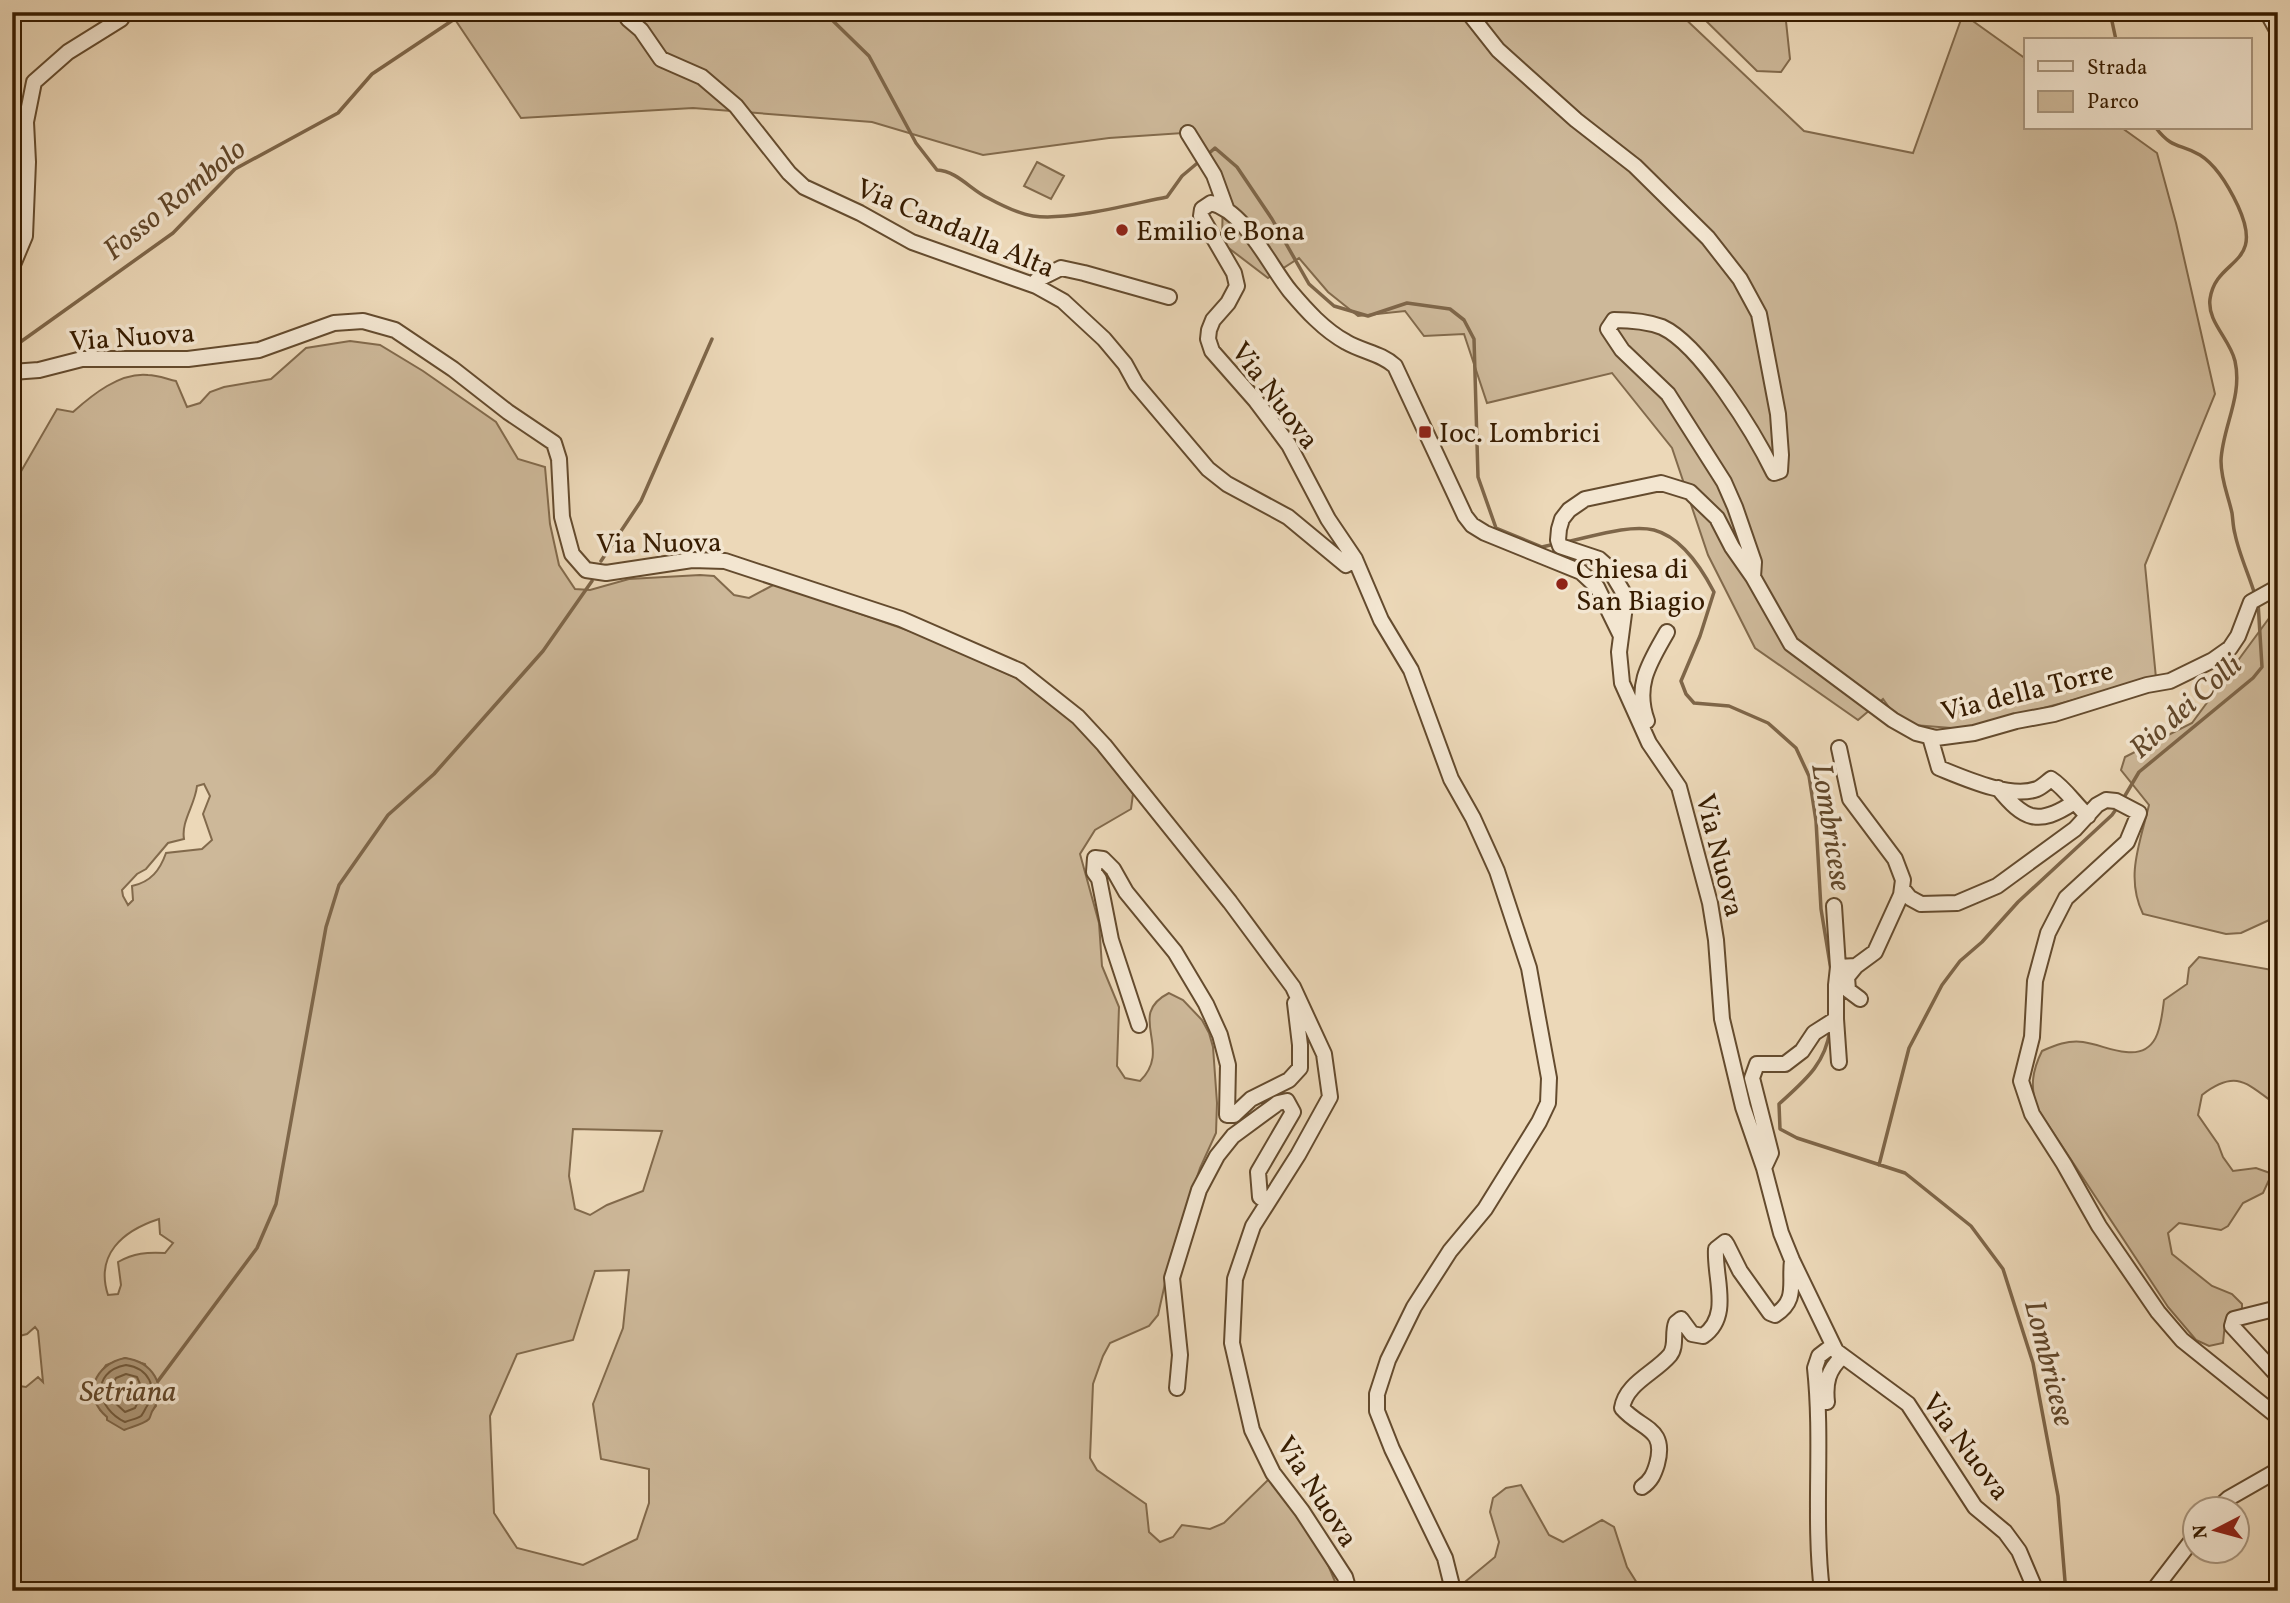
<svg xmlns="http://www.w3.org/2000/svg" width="2290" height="1603" viewBox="0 0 2290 1603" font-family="Vollkorn,serif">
<rect width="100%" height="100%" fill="#ecd8b8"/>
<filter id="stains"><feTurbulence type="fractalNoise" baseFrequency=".00286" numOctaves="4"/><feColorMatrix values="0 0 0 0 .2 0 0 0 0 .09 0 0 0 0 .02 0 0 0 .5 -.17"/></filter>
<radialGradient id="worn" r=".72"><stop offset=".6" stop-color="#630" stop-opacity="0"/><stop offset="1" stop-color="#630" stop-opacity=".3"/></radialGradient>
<!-- green -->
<path fill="#cdb899" stroke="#826a4c" stroke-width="2" fill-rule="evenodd" d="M450,12H1678L1804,131L1913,153L1963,14L2026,59V128H2122L2157,153L2176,223L2215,394L2145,565L2156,678L1964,729L1901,724L1883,699L1858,720L1755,648L1708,555L1672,448L1612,373L1487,403L1464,334L1424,336L1405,311L1358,316L1328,292L1299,258L1268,278L1222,243L1223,191L1183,133L1109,138L983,155L872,122L693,108L521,118Z
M1697,12H1785L1790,59L1781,72L1757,71Z
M1037,162L1064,176L1051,199L1024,186Z
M350,341L380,345L423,371L496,422L518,459L545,467L550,524L559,565L575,589L590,590L629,579L700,575L714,576L734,595L749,598L775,584L924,636L1019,679L1068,716L1105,756L1133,794L1131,809L1095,830L1080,854L1099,923L1102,966L1119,1007L1117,1066L1125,1078L1140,1081C1174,1048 1125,1015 1169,993L1183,1000L1202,1020L1209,1033L1213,1047L1217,1103L1216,1133L1200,1168L1172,1252L1158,1315L1149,1326L1110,1343L1103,1356L1093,1384L1090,1458L1097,1470L1146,1504L1149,1532L1160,1542L1173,1537L1182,1525L1210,1529L1224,1523L1269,1479L1321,1548L1339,1591H12V1385L26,1387L38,1377L43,1382L38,1331L35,1327L27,1334L12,1338V487L57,409L73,412C92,395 120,372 148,375C157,375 167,379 176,381L187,407L200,403L210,392L224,387L271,379L306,348ZM204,784L210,796L203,814L212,840L202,849L166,853C160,870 151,882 132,886L133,900L128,905L123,896L122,890L137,874L146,869L168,843L184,839C181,821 195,805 197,786ZM573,1129L662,1131L643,1191L607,1205L590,1215L575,1209L569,1176ZM159,1219L160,1234L173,1243L165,1253C147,1252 134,1253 118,1262L121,1285L118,1294L108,1295C95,1255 122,1231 159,1219ZM629,1270L623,1328L593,1404L601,1459L649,1469V1503L637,1539L583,1565L517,1548L494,1513L490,1416L517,1354L573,1340L595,1271ZM125,1358L145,1364L156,1406L150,1413L107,1417L100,1410L95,1381L106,1365Z
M2278,606V916L2241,933L2226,934L2143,914C2125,877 2140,843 2149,805L2121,770L2125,757L2192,723Z
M2199,957L2278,971V1106C2247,1084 2237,1068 2202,1095L2198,1115L2218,1144L2223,1157L2233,1171L2256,1168L2270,1173L2269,1180L2263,1193L2243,1203L2228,1226L2221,1230L2179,1223L2168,1233L2172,1254L2212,1286L2232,1294L2242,1304V1311L2225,1323L2223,1343L2209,1346L2196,1340L2168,1307L2037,1108C2030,1087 2032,1071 2042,1051C2055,1045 2068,1040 2083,1042C2098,1044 2111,1051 2126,1052C2159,1056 2161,1024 2164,1000L2187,984L2189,968Z
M1521,1485L1549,1535L1563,1542L1602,1520L1614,1527L1627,1567L1642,1591H1459L1460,1586L1495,1557L1499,1542L1490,1512L1493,1498L1506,1488Z"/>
<!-- water -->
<path fill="#ae9879" stroke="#7e6649" stroke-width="2" d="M125,1358C152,1362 168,1385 153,1410C151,1412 151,1416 149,1419C144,1424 131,1427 124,1430L107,1420V1417C81,1395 95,1364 125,1358Z"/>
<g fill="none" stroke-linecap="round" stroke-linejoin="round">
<!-- shore -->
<path stroke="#725a3c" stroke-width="2" d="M126,1365C148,1368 159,1388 147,1406C145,1409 143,1414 141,1416C137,1419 129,1420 125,1422C97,1409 89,1372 126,1365Z
M126,1374L137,1377L143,1391L135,1408L125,1412L112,1400L109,1391L116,1378Z"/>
<!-- stream -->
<path stroke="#7e6649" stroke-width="3.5" d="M818,12L827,15L869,56L916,143L937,170C957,171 971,190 988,198C1001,205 1020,214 1033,216C1069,221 1131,204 1167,197L1182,176L1201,160
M2110,12L2116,40
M2156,128C2173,150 2180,143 2200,155C2216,165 2230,189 2238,206C2266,267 2216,257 2210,299C2207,322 2230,339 2235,361C2243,397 2222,428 2221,461C2221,480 2228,495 2232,513C2233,520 2233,527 2235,534C2239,554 2249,575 2255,595
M1207,155L1215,148L1237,167L1272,219L1309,284L1334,306L1368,316L1407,303L1450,309L1464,320L1474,339L1478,477L1496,528L1542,547L1555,544
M12,348L173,233L235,169L338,113L372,74L465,12
M1566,542C1591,537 1629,524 1654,530C1681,537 1702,569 1714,592L1700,636L1681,681L1686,694L1694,703L1729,706L1768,723L1796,748L1809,776L1816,821L1821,909L1831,970
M601,561L641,501L712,339
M2123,799L2139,772L2253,678L2262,667L2258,602
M1830,1030C1825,1065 1804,1081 1779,1104L1780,1129L1797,1138L1905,1173L1971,1226L2003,1269L2033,1363L2058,1496L2065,1581L2070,1591
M1879,1165L1909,1048L1942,985L1960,961L1982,942L2018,902L2112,815L2119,805
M158,1381L257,1248L276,1204L326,927L339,885L388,815L434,774L543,651L592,581"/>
<!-- minor casing -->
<g stroke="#644b2e" stroke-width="18">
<path id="minor" d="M1468,12L1498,50L1576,120L1635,166L1708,238L1740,279L1759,314L1778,414L1781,455L1780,471L1774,473C1755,434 1701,345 1662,327C1646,321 1630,320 1614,320L1608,329L1622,350L1668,394L1724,482L1735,507L1754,562L1753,577
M2267,12L2278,32
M628,19L641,30L661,59L702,77L736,106L789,173L804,187L860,213L912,242L1036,286L1063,301L1104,339L1125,364L1136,384L1208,469L1227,484L1288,517L1346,565L1355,559
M1188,133L1214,175L1226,208
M12,267L25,236L28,162L26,122L34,82L68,52L121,19L125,12
M1036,286L1037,280L1061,268L1084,273L1169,297
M12,372L39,370L82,359H188L259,350L334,323L363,321L395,330L453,369L508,412L554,443L559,459L562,517L572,554L586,570L606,573L692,560L725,561L901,619L1020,671L1078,717L1104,745L1230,902L1293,987L1324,1054L1330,1097L1298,1155L1253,1226L1235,1279L1232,1343L1252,1430L1273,1473L1302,1511L1345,1577L1349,1591
M1647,721C1634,685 1650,662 1667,632
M1930,737L1939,768C1964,778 2010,799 2037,789C2042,787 2047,782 2051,779C2065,788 2075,804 2088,816
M1998,788C2024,820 2038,826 2073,803
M1902,888L1910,898L1921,904L1957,903L1997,886L2075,829L2097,805L2106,800L2116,801L2139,813L2127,842L2066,898L2048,933L2035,981L2032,1037L2021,1081L2032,1114L2064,1164L2099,1226L2158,1312L2182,1340L2278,1417
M1834,906L1838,967
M1856,966L1847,977L1848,990L1860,999
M1836,1019L1839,1062
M1139,1025L1111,940L1099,879L1094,872L1095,858L1103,859L1113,869L1126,892L1175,952L1206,1004L1220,1035L1228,1065L1227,1115H1234L1251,1099L1289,1080L1300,1068V1045L1295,1003
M1764,1168L1771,1153L1752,1078L1757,1064H1785L1802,1051L1814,1033L1836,1019V985L1838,967L1856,966L1875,952L1901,895L1903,880L1895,859L1850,799L1839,748
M2278,1308L2234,1319L2232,1326L2278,1376
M1177,1388L1180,1355L1172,1278L1199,1190L1217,1156L1233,1136L1278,1103L1287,1101L1293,1112L1258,1172L1260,1197L1267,1202
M1827,1402C1825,1383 1828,1370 1842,1357
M1642,1487C1651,1481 1654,1474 1657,1464C1667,1427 1641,1430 1622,1408C1626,1383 1655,1373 1670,1355C1677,1346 1672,1333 1676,1323L1681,1319L1692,1334L1703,1336C1732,1316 1714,1278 1716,1249L1725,1242L1727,1245L1740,1271L1770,1313L1775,1315C1798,1300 1789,1284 1792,1260
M2218,1508L2229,1498L2278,1470
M1450,1591L1451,1582L1445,1558L1392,1449L1377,1411V1394L1388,1360L1414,1307L1450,1251L1485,1209L1539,1122L1548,1103L1549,1078L1538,1018L1529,968L1497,871L1473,818L1451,779L1411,670L1381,620L1355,559L1328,519L1289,445L1256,401L1212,351L1208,339L1209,330L1213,320L1228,303L1237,286L1234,273L1201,216L1202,209L1211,203C1245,211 1269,265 1290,291C1306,310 1324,330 1346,342C1363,352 1381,353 1395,366L1465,516L1472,525L1485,533L1581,572L1597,587L1621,636
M1822,1591C1813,1517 1823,1442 1815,1368L1819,1356L1832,1346
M2036,1591L2019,1551L2005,1532L1975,1507L1908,1404L1836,1351L1792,1260L1781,1233L1764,1168L1743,1107L1722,1019L1716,940L1710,903L1679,787L1649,743L1622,683L1619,652L1625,606L1623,592L1608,567L1599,559L1560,546L1558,540L1559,529L1562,519L1569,510L1585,499L1661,483L1690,492L1717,518L1732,547L1753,577L1791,644L1893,720L1916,733L1936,738L1974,733L2016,721L2054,714L2147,685L2170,681L2213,660L2230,648L2238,636L2251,602L2278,587
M2153,1591L2196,1535"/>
</g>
<!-- minor -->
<use href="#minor" stroke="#f3e6d1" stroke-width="14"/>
</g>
<!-- markers -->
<g fill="#8f2418" stroke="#f3e6d1" stroke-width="2.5">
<circle cx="1122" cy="230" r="7"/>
<rect x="1418" y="425" width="14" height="14" rx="3.5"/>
<circle cx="1562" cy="584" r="7"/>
</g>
<g text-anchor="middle" stroke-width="7" stroke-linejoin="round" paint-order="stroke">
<!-- street labels -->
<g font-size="28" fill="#371c00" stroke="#f3e6d1">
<text transform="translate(956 227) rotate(23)" y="10">Via Candalla Alta</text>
<text transform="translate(132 336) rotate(-4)" y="10">Via Nuova</text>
<text transform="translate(1276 395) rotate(53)" y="10">Via Nuova</text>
<text transform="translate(659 542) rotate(-1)" y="10">Via Nuova</text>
<text transform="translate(2027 690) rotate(-14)" y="10">Via della Torre</text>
<text transform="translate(1721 855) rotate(76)" y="10">Via Nuova</text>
<text transform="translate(1967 1446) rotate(53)" y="10">Via Nuova</text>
<text transform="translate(1318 1491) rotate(57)" y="10">Via Nuova</text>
</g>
<!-- poi labels -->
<g font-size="28" fill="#371c00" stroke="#f3e6d1" text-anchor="start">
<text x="1136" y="240">Emilio e Bona</text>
<text x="1439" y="442">Ioc. Lombrici</text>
<text x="1576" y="578">Chiesa di<tspan x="1576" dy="32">San Biagio</tspan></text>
</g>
<!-- water labels -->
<g font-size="30" font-style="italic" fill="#61472a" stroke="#f3e6d1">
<text transform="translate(174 199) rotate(-39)" y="10">Fosso Rombolo</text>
<text transform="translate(2185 706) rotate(-42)" y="10">Rio dei Colli</text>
<text transform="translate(1832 827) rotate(81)" y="10">Lombricese</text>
<text transform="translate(2050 1363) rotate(76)" y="10">Lombricese</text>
<text x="128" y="1401">Setriana</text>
</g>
</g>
<!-- margin -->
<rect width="2290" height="1603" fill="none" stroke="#ecd8b8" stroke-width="42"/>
<rect x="14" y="14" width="2262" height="1575" fill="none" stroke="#371c00" stroke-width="3.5"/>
<rect x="21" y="21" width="2248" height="1561" fill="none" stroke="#371c00" stroke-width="2"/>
<!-- legend -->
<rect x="2024" y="38" width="228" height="91" fill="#f3e6d1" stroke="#a8957d" stroke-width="2"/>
<rect x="2038" y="61" width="35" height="10" fill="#f3e6d1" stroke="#a8957d" stroke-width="2"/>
<text x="2087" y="74" font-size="21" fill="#371c00">Strada</text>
<rect x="2038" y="91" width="35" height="21" fill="#cdb899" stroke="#a8957d" stroke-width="2"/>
<text x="2087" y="108" font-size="21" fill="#371c00">Parco</text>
<!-- north arrow -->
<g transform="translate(2216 1530) rotate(264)"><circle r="33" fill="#f3e6d1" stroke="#a8957d" stroke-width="2"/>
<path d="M0-5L12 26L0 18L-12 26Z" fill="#8f2418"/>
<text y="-10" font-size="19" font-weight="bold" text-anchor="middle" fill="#371c00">N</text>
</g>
<rect width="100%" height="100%" filter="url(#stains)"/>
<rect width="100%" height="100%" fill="url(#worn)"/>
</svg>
